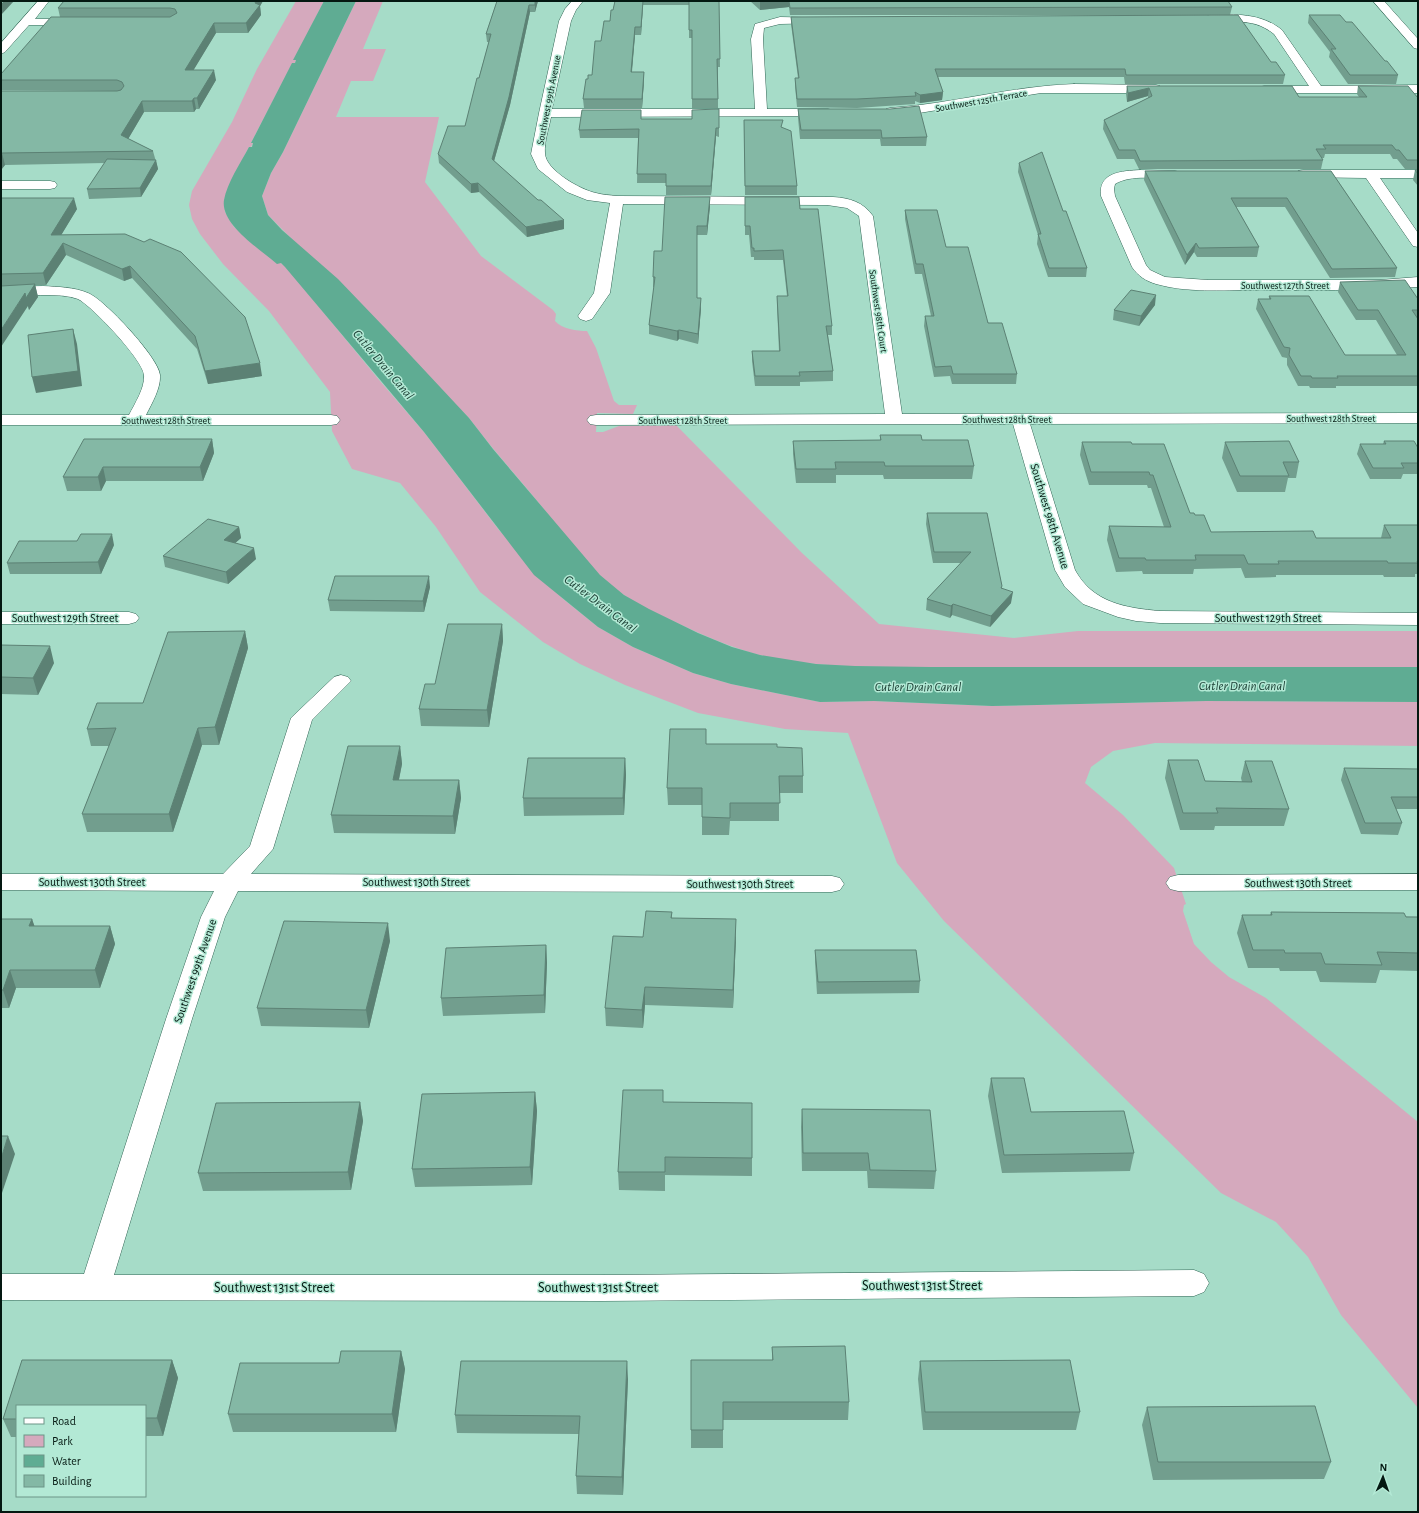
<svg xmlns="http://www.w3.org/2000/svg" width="1419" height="1513" viewBox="0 0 1419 1513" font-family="'Alegreya Sans',sans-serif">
<rect width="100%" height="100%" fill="#a6dcc8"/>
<!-- green -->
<path fill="#d5a9bd" d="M296,1H324L294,60H296L295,63L292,64L251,143H253L251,147H249L232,180L224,200L225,212L234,227L286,267L380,381L424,432L499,530L562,598L598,627L633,647L693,673L731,684L820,702L874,701L992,706L1206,701L1418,702V746L1155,743L1113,751L1091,767L1085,783L1123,815L1174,868L1186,904L1184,905L1183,911L1194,944L1211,962L1229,977L1266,998L1418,1122V1408L1341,1315L1308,1257L1276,1222L1221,1193L944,921L897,863L848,733L785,729L698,713L625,685L580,664L543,642L480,592L436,527L400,483L352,469L332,431L330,392L269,311L223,264L200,234L192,219L189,205L192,191L232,122L257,69Z
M356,1H383L363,49H386L373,81H351L336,117H439L425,182L481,256L553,310L556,314L555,321C562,329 577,331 587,331L596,348L614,401L619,405H637L633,414L597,413L596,432H603L619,426L676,425L802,553L879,624L1014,638L1078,631H1418V667H931C874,667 815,668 759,655C730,647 702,635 675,622C658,614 640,606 624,595C591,573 567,537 542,507C518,477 492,449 469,418L268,215L262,196L271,173L283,152Z"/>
<!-- water -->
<path fill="#5fac93" d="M324,1H356L283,152L271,173L262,196L268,215L282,230L338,279L385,328L469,418L493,449L600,575L624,595L649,609L698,633L732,647L760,655L816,664L855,666L931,667H1418V702L1206,701L992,706L874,701L820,702L731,684L693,673L633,647L598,627L534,575L424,432L285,267L281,263L277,264C260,249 220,224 224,200C227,183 241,162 249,147H252L253,143H251L292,63H295L296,60H293Z"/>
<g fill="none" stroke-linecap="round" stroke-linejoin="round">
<!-- street casing -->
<g stroke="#336656" stroke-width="1">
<path id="street" d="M38,1H49L35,19H75L79,20L81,22L79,24L75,25H29L5,52L1,54V43Z
M572,1H583L576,10L571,21L552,109H755L751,39L755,24L780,17L824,18L826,20L824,22L820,23L780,24L764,28L763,39L767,109H828L832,110L834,113L832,116L551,117C549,128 544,142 545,153C545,170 581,190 596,193C603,195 610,195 617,196L833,197C850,198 863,202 873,216L902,414L1418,413V423L1030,424L1075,570C1093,603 1126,608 1160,611L1418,613V625L1160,623L1136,621L1118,617L1083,604L1065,587L1055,570L1013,424L596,425L590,424L587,420L590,416L596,415L885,414L859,216L847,208L827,205L623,204L610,293L592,319L586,321L580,319L578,316L594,293L610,203L587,200L567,192L538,169L531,154L539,113L559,21L565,9Z
M1210,15C1235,14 1261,13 1282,30L1321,86L1418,85V93H1260L1258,90L1260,87L1264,86H1309L1274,34C1248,14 1232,27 1206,20L1204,18Z
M1074,84L1156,85L1160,86L1162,89L1160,92L1156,93H1041L907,115H886L884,112L886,109L890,108C952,104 1011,86 1074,84Z
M1140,170L1175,171L1180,172L1182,175L1180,178L1175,179C1156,179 1132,174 1115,184L1114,189L1115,196L1146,265L1150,270L1165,277L1208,280H1380L1418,277V287C1363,291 1308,290 1253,290C1222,290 1187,293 1156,284C1146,281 1138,276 1132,267L1101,196C1098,172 1122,171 1140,170Z
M1303,170H1418V178H1380L1418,233V247L1413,246L1366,178L1298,177L1296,174L1298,171Z
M1,181H50L55,182L57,185L55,188L50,189H1Z
M43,286C58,287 74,287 88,293C104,299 159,358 160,375C161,388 152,403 146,415H331L337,416L340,420L337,424L331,425H1V415H129C135,403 145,388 144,375C143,360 92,306 78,299C60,292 21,296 1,297V287Z
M1,612H129L136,614L139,618L136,622L129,624H1Z
M341,675L348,677L351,681L312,720L273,849L251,874L832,876L840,878L844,884L840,890L832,892L238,891L225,917L192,1019L114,1275H601L1194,1270L1204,1274L1209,1283L1204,1292L1194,1296L601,1301L1,1300V1274H84L166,1019L201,917L214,891L1,890V874H223L250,846L291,718L334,677Z
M1418,874V890L1178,891L1170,889L1166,883L1170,877L1178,875Z"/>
</g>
<!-- secondary casing -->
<g stroke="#336656" stroke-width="1">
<path id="secondary" d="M1373,1H1384L1418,39V49L1414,48Z"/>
</g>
<!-- street -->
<use href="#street" fill="#fff" fill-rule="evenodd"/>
<!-- secondary -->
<use href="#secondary" fill="#fff" fill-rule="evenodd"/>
</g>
<!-- wall -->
<path fill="#729e8e" d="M64,1H263L260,6L261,15L248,33H216L193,70L216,80L199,109H196L194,112H144L128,139L153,151L158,169L141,197L89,199L87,189L105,163L5,165L1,170V91L119,90H1V74L60,17L58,8Z
M497,1H538L535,12H530L510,105L494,161L564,229L527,237L479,192L471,193L439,163L438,154L465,126L489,42H487L486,34Z
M615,1H719L720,67H718V108H692V38H689V5H643L641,35H635L632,72H644V80L642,108H584L583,99L588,79L592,75L601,41L610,21L613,10Z
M750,1H1228L1232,7L1230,15H790L789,7L760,10Z
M1309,15L1346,22L1398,75L1396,84H1348L1329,57L1330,52L1308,23Z
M791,17L1271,62L1285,75L1283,84H1125L1124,77H938L943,92L942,100L920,103L915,101V104L857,108L797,107L795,86V78H798L791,24Z
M1127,86L1299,97H1359L1357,94L1358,86L1418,98V169H1405L1397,159H1393L1390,154H1325L1324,158H1322L1323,160L1321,169H1139L1134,159H1117L1103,129L1104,120L1148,98V96L1127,102L1126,94Z
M719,109V137L716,136L711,195H666V183H637L638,138H580L579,130L641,119H692Z
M798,109L927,137L926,146H881L880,139H800L798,118Z
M744,120L782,128L797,186V195H745Z
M1019,163L1063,211L1087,268L1086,277H1048L1037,244L1038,235L1018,172Z
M1415,170H1418V186L1413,180Z
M1145,171H1331L1397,268L1395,277L1330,278L1285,207H1236L1259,247L1257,257H1197L1194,252L1185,265L1144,180Z
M745,197L800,209L832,326V335H828L833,371V381L800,382V386H755L752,361V351H779L777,306V296H787L783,260H754V257H751L749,235H745Z
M1,198L77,209L61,235L144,242L262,376L208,384L197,349L132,278L124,281L66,255L46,285H35L38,297L29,310L28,306L1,286Z
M710,206L707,235H697V298L701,308L698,344L679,339L677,341L649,334V325L654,287H653V277L662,251Z
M905,210L946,247L1017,374L1016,384H952L950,376L934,377L924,326L925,316H931L922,274H915L905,219Z
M1340,282L1418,299V386H1336V388H1310L1309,386H1298L1287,365V358L1282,357L1256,309L1258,299H1269V296L1345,355H1397L1376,320H1356L1338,292Z
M1155,305L1139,326L1113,320L1114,310Z
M880,435L922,440L974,466L972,479H884L883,475H836V483H796L793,454V441L880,440Z
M212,439L214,453L203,481H106L101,491H67L63,477Z
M1384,441L1418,448V474H1403L1401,479H1370L1357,454L1360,444H1383Z
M1082,442L1132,444L1190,513L1195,515L1211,532L1316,538H1381L1384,525H1418V574H1415V577H1384L1383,575H1276V577L1245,578L1241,568L1194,569L1193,574H1143L1142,571L1116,572L1107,540L1109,526L1164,527L1151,488H1148L1147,485H1089L1080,455Z
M1225,442L1299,462L1296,478H1288L1285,492H1237L1222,458Z
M927,513H987L1002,586V588L1011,603L990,627L952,615L950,618L926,610L927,599L961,563H933L926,524Z
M239,527L241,538L235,543L256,559L228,584L165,567L163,556Z
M114,545L101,574H10L7,563Z
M430,587L424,612L330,611L328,600Z
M502,624L503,641L489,727L421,726L419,709L435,684Z
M245,631L248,648L219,745H202L173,832H87L82,814L109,746H91L87,729L143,703Z
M1,645L54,663L38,695L1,694Z
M706,729V744L777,747L803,776V793H779V821H730L729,835H702V805H668L667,788Z
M400,746L402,764L399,780H459L461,798L455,834L334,833L331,815Z
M625,758L626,775L624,815L524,816L523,798Z
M1168,760L1205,781L1242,782L1241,778L1245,761L1289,809L1284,826H1215L1214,830H1180L1165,778Z
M1344,768L1418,769V809H1396L1402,823L1398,835L1361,834L1341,780Z
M672,912V918L736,937L733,1008L645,1005L643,1028L606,1026L605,1008L643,937Z
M1271,912L1418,917V971L1380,970L1376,983L1320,982L1316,971H1280L1279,968H1248L1237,933L1242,915H1270Z
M1,919H32L34,926H110L115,944L100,988H16L9,1008H1Z
M390,941L369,1028L261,1026L257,1008Z
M546,945L547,963L545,1013L443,1016L441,998Z
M815,950L920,981L919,993L817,994L815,962Z
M991,1078L1031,1112L1134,1153L1130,1171L1002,1173L988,1096Z
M535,1092L537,1111L532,1185L415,1187L412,1169Z
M360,1102L363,1121L351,1190L203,1191L198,1173Z
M663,1102L752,1158V1176L665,1175V1191L619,1190L618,1172Z
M802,1109L936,1171L934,1189L868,1188L867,1171H802L801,1127Z
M772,1347L849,1402L848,1420H723V1448H691V1430L772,1360Z
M401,1351L405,1369L396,1432H233L228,1414L339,1363Z
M22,1360H172L178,1378L163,1436H145V1406H17V1437H11L3,1419Z
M920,1361L1080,1412L1076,1430H923L918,1379Z
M628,1379L623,1495L577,1494L576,1476L579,1434L457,1433L455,1415Z
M1147,1407L1331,1462L1324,1479L1153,1480L1142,1425Z"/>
<!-- shaded-wall -->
<path fill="#5c8174" d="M5,1H14L1,15V5Z
M256,1H263L260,6L261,15L248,33L246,23Z
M535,1H538L535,12Z
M643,1V5L641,35V27Z
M771,1H789V7L760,10V2Z
M529,5L530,12L510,105L492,168V159Z
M214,23L216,33L187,81L185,70Z
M635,27V35L631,80V72Z
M214,70L216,80L199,109L197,98Z
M644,72V80L642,108V99Z
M1149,88L1148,96L1127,102L1128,93Z
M943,92L942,100L920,103V95Z
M194,98L196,109L194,112L192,101Z
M142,101L144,112L124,146L121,135Z
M716,128V136L711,195V186Z
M2,153L5,165L1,170V155Z
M156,160L158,169L141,197L140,188Z
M478,183L479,192L471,193V184Z
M710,197V206L707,235V226Z
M74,198L77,209L54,247L51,235Z
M564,220V229L527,237L526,227Z
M63,243L66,255L46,285L43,273Z
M1196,243L1194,252L1185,265L1187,255Z
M130,266L132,278L124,281L122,269Z
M35,284L38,297L29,310L28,306L1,347V330L25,293Z
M1156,295L1155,305L1139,326L1141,316Z
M701,298V308L698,344V334Z
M73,329L77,344L82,386L36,393L32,377Z
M679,330V339L677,341V331Z
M260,363L262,376L208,384L205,371Z
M212,439L214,453L203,481L200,467Z
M103,467L106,481L101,491L98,477Z
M239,527L241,538L226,551L224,540Z
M112,534L114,545L101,574L98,562Z
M254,548L256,559L228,584L226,572Z
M429,576L430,587L424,612L423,601Z
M1013,592L1011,603L990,627L991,616Z
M953,604L952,615L950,618L951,606Z
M502,624L503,641L489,727L487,710Z
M245,631L248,648L219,745L215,727Z
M50,646L54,663L38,695L33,678Z
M198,728L202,745L173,832L169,814Z
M400,746L402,764L395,798L393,780Z
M625,758L626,775L624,815L623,798Z
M459,780L461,798L455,834L453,816Z
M32,919L38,936L29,926Z
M736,919V937L733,1008V990Z
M388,923L390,941L369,1028L366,1010Z
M110,926L115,944L100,988L95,970Z
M546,945L547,963L545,1013L544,995Z
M10,970L16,988L9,1008L3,990Z
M645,987V1005L643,1028L642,1010Z
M535,1092L537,1111L532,1185L530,1167Z
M360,1102L363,1121L351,1190L348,1172Z
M8,1136L15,1154L1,1196V1159Z
M401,1351L405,1369L396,1432L392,1414Z
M172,1360L178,1378L163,1436L157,1418Z
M627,1361L628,1379L623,1495L622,1477Z"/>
<!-- building -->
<path fill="#84b8a5" stroke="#5c8174" d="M1,1H5L1,5Z
M64,1H256L255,3L260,5L246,23H214L185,70H214L197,98H194L192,101H142L121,135L153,151L2,153L1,155V91H117L121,90L124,86L122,82L117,80H1V74L51,17H170L177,13L175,9L170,8H58Z
M497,1H535V5H529L509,97L492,159L538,200H541L564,220L526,227L478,183L471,184L438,154L448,126H465L477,78H479L491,34H486Z
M615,1H643L641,27H635L631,72H644L642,99H583L586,79H588V75H592L595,41H601L604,21H610L611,10H613Z
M689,1H719L720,59H717L718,99H692V30H689Z
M759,1H771L760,2Z
M789,1H1228L1232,7L790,8Z
M1238,15L1271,62H1276L1285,75H1126L1125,69H935L943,92L920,95L915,92L916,96L857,99H797L795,78H799L791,17Z
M1309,15H1340L1346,22H1352L1385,61H1387L1398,75H1350L1331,49H1336Z
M1127,86H1292L1299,97H1367L1358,86H1408L1418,98V160H1407L1399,150H1396L1392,145H1323L1326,149H1316L1323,160L1140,161L1135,150H1119L1104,120L1152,96L1149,88L1128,93Z
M919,106L927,137L882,138L881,130H801L798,109H890Z
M719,109V128H716L711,186H666V174H637L639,129L579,130L582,110H641V119H692V110Z
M744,120H783L781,127L791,131L797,186H745Z
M1042,152L1063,211H1066L1087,268H1049L1038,234H1041L1019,163Z
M107,159L156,160L140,188L87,189Z
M1415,170H1418V174Z
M1145,171H1331L1397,268L1332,269L1287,198H1231L1259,247L1199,248L1196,243L1187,255Z
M665,197H710L707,226H697V298H701L698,334L679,330L677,331L649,325L655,277H653L654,251H662Z
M745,197H799L800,209H818L832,326H826L833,371L799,372L800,376H755L752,351H780L777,296H788L783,250L754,251V248H752L750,226H745Z
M1,198H74L51,235L125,234L144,242L150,239L181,252L245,317L260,363L205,371L195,336L130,266L122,269L63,243L43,273L1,274Z
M905,210H937L946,247H968L988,323H1002L1017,374H953L951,366L935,367L925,316H934L923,264H916Z
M1405,280L1418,299V310H1412L1418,319V376H1337L1338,378H1312L1311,376H1301L1289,355L1290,348L1284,347L1258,299H1271L1269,296H1309L1345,355H1406L1378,310H1358L1340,282Z
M35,284L26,298L25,293L1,330V286Z
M1131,290L1156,295L1141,316L1114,310Z
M73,329L78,371L32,377L28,335Z
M880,435H921L922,440H968L974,466H885L884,462H835L836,469H796L793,441L881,440Z
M84,439H212L200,467H103L98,477H63Z
M1289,441L1299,462H1283L1289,476H1240L1225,442Z
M1384,441H1414L1418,448V463H1401L1404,468H1373L1360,444H1386Z
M1082,442H1131L1132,444H1164L1190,513H1194L1195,515H1204L1211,532L1313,531L1316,538H1391L1384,525H1418V561H1417L1418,563H1388L1387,561H1278L1279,564H1248L1244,555H1195L1196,560H1146L1145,558H1119L1109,526L1171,527L1153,475H1150L1149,472H1091Z
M927,513H987L1002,586L1001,588L1013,592L991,616L953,604L951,606L927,599L971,552H934Z
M208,519L239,527L224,540L254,548L226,572L163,556Z
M81,534H112L98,562L7,563L19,541H77Z
M335,576H429L423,601L328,600Z
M448,624H502L487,710L419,709L425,684H435Z
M245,631L215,727L198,728L169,814H82L116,728L87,729L97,703H143L168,632Z
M1,645L50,646L33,678L1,677Z
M670,729H706V744H777V747L802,748L803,776H779L780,803H730V818L702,817V788H667Z
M348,746H400L393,780H459L453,816L331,815Z
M528,758H625L623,798H523Z
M1168,760H1198L1205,781L1252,782L1245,761H1272L1289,809L1216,808L1218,813H1183Z
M1344,768L1418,769V797H1391L1402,823H1365Z
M646,911L672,912L671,918L736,919L733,990L645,987L642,1010L605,1008L613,936L643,937Z
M1271,912L1404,913L1406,917H1418V953L1377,952L1382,965L1325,964L1321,953H1285L1284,950H1253L1242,915H1272Z
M1,919H32L29,926H110L95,970H10L3,990H1Z
M284,921L388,923L366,1010L257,1008Z
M546,945L544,995L441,998L446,948Z
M815,950H916L920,981L818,982Z
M991,1078H1024L1031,1112L1124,1111L1134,1153L1004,1155Z
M623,1090H663V1102L752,1103V1158L665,1157V1172H618Z
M535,1092L530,1167L412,1169L422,1094Z
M360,1102L348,1172L198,1173L216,1103Z
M802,1109L930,1110L936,1171L870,1170L868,1153H803Z
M1,1136H8L1,1159Z
M845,1346L849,1402H723V1430H691V1360H773L772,1347Z
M341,1351H401L392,1414H228L240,1363H339Z
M22,1360H172L157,1418H145V1406H17V1419H3Z
M1070,1360L1080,1412H925L920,1361Z
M461,1361H627L622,1477L576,1476L580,1416L455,1415Z
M1315,1406L1331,1462H1158L1147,1407Z"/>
<g text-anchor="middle" stroke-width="3" stroke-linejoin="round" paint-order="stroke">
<!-- far-street labels -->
<g font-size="10" fill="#041811" stroke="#b3e9d5">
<text transform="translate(548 100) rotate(-79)" y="4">Southwest 99th Avenue</text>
<text transform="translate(981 100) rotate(-10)" y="4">Southwest 125th Terrace</text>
<text x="1285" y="289">Southwest 127th Street</text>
<text transform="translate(879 311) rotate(82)" y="4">Southwest 98th Court</text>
<text x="1331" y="422">Southwest 128th Street</text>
<text x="1007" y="423">Southwest 128th Street</text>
<text x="166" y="424">Southwest 128th Street</text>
<text x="683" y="424">Southwest 128th Street</text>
</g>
<!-- street labels -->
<g font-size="12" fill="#041811" stroke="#b3e9d5">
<text transform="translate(1050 516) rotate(73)" y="4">Southwest 98th Avenue</text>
<text x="65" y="622">Southwest 129th Street</text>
<text x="1268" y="622">Southwest 129th Street</text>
<text x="92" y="886">Southwest 130th Street</text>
<text x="416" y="886">Southwest 130th Street</text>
<text x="1298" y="887">Southwest 130th Street</text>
<text x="740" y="888">Southwest 130th Street</text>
<text transform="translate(195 971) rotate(-71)" y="4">Southwest 99th Avenue</text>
</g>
<!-- water labels -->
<g font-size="13" font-style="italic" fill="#1d4136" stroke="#b3e9d5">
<text transform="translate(384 364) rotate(50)" y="5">Cutler Drain Canal</text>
<text transform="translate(601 603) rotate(37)" y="5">Cutler Drain Canal</text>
<text x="1242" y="690">Cutler Drain Canal</text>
<text x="918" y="691">Cutler Drain Canal</text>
</g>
<!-- near-street labels -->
<g font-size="14" fill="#041811" stroke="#b3e9d5">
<text x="922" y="1290">Southwest 131st Street</text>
<text x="274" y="1292">Southwest 131st Street</text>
<text x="598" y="1292">Southwest 131st Street</text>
</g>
</g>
<!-- border -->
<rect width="1419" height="1513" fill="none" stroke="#041811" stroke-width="4"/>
<!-- legend -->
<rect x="16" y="1405" width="130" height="92" fill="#b3e9d5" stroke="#6d9587"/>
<rect x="24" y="1418" width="20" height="6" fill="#ffffff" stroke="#6d9587"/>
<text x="52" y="1425" font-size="12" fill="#041811">Road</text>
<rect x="24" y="1435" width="20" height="12" fill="#d5a9bd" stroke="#6d9587"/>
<text x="52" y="1445" font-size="12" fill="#041811">Park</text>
<rect x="24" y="1455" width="20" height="12" fill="#5fac93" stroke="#6d9587"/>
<text x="52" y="1465" font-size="12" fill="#041811">Water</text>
<rect x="24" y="1475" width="20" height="12" fill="#84b8a5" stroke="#6d9587"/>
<text x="52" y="1485" font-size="12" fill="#041811">Building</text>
<!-- north arrow -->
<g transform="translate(1383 1477) rotate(2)" stroke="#b3e9d5" stroke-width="3" paint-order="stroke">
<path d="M0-3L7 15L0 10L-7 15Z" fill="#041811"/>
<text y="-6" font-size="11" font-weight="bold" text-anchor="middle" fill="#041811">N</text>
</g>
</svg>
